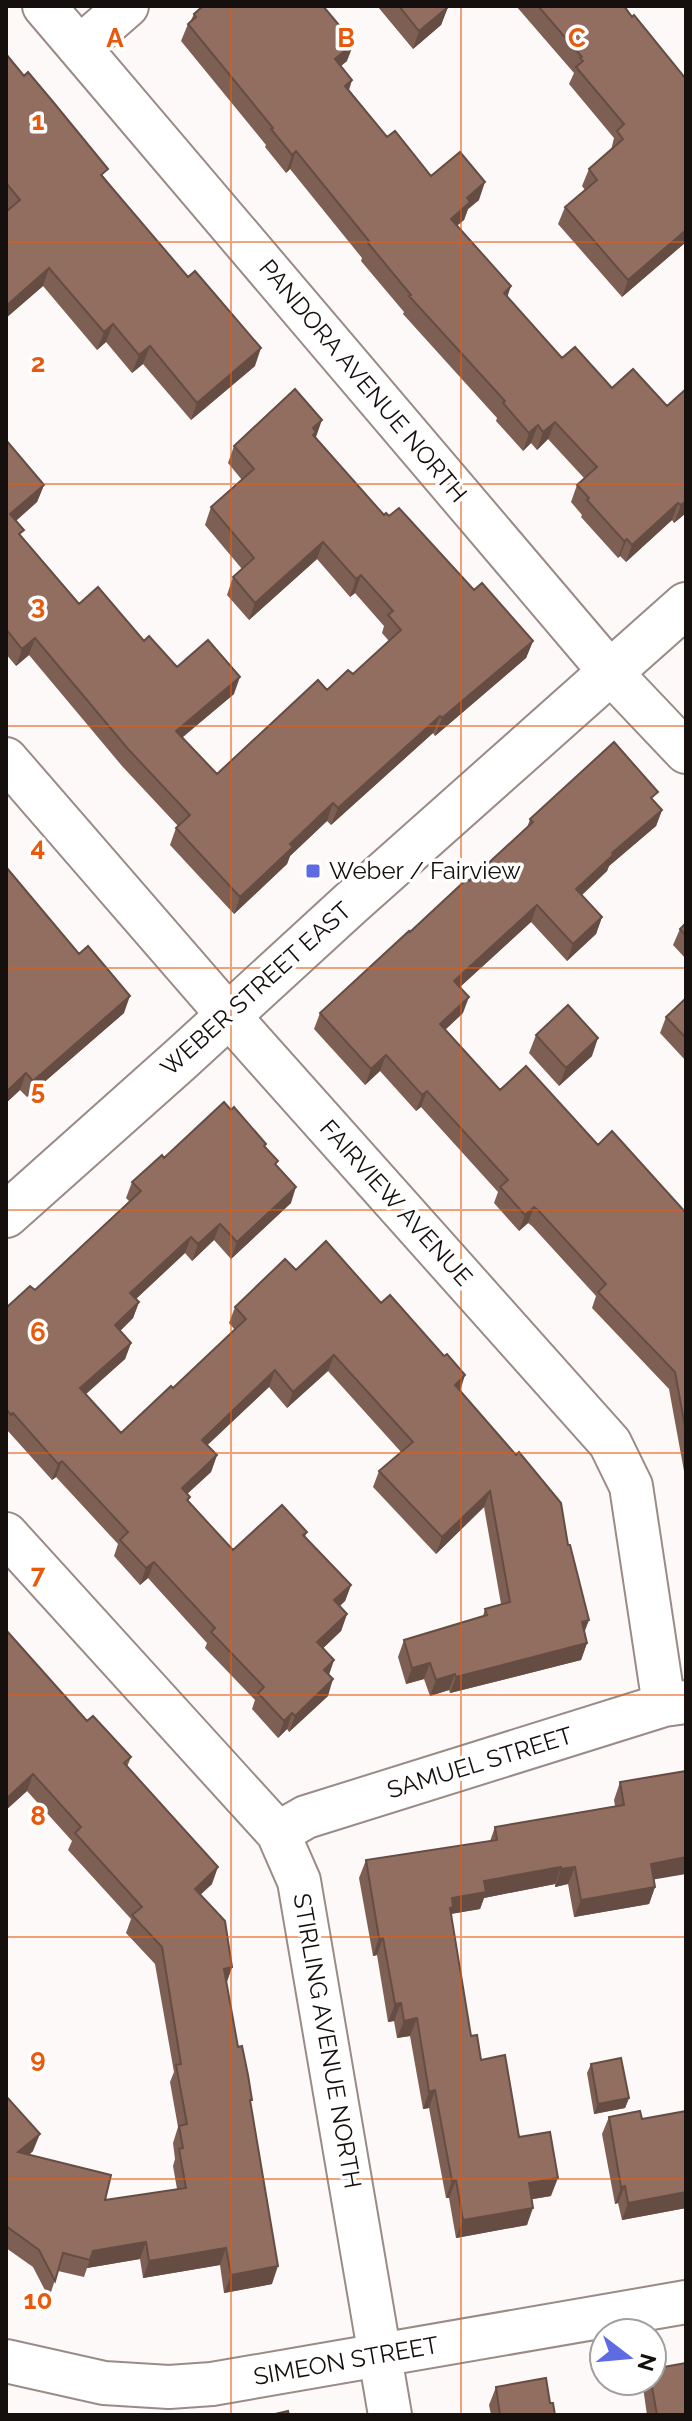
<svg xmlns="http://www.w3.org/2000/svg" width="692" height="2421" viewBox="0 0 692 2421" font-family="Raleway,sans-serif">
<rect width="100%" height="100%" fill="#fcf9f8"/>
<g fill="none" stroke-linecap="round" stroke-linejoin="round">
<!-- minor casing -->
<g stroke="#9a8b86" stroke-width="46">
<path id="minor" d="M44,6L611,673L686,752
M80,47L127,6
M6,759L228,1015L610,1443L631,1486L664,1705
M6,1534L278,1833L299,1881L390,2415
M278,1833L306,1817L664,1705L686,1702
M6,2361L104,2383L169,2387L212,2384L686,2302"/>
</g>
<!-- major casing -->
<g stroke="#9a8b86" stroke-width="48">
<path id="major" d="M6,1215L181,1059L350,904L686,605"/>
</g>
<!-- minor -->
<use href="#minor" stroke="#fff" stroke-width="42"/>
<!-- major -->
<use href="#major" stroke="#fff" stroke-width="44"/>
</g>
<!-- wall -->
<path fill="#7e5f53" d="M379,6H447L448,7L441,25L413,49L378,7Z
M516,6H624L686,79V242L622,297L558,224L565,207L585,190L582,186L589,169L611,150L614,138L569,84L574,73Z
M326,10L347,61L341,66L352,80L349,90L387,137L431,176L479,200L468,209L464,220L457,225L507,297L562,358L612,388L667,406L686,389V513L674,523L672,520L626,562L620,556L618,558L581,517L582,515L571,502L577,485L584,478L548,439L537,450L531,443L523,451L496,421L497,418L403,314L404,312L361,261L362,258L290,169L286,173L265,147L266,145L181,41L188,24L191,20L194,14Z
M6,54L255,366L191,420L143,364L132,373L106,342L97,350L43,286L6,318V212L8,211L6,208Z
M316,437L384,515L389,516L533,641L526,658L435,736L433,733L331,825L327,821L290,856L287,864L234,914L170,845L176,828L178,826L122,766L29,655L16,666L6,654V440L44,485L37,502L16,521L21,537L79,604L144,641L177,667L234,694L182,737L217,774L327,690L353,674L389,641L382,633L384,626L355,593L350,597L317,559L249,620L227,595L233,577L242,569L205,525L211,507L242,480L228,463L234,446Z
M654,802L662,810L656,826L609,866L607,871L582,895L602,917L596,934L567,961L531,922L460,987L463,1013L445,1030L500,1090L598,1145L686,1213V1482L669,1389L592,1308L596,1296L532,1226L528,1223L519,1231L494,1203L498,1192L421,1107L416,1111L380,1071L365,1085L314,1029L320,1013L527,828L530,819Z
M6,867L124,1013L27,1097L20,1090L6,1103Z
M686,923V959L673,945L680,929Z
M686,998V1061L660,1033L666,1017Z
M536,1035L592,1056L559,1086L529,1053Z
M266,1144L265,1147L276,1165L291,1203L231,1259L214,1240L192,1261L185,1253L136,1299L139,1302L133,1318L120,1331L131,1343L125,1359L85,1394L121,1433L173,1388L235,1330L229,1323L235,1307L296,1270L381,1303L460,1390L585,1633L587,1643L581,1660L450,1693L449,1690L430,1696L424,1679L406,1684L398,1657L404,1640L483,1616L485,1609L501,1604L484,1507L436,1554L373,1487L379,1471L401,1452L328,1371L287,1408L269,1387L207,1445L217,1455L211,1472L187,1494L190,1497L188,1502L233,1550L307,1532L305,1537L351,1585L345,1601L340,1606L347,1614L341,1631L323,1648L334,1660L329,1675L328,1696L289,1732L287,1729L278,1738L252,1709L255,1700L205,1648L207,1643L148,1578L140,1585L114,1556L118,1544L56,1477L52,1480L7,1430L6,1431V1308L35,1290L130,1202L126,1198L132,1182L164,1158Z
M6,1630L87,1721L131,1757L127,1767L212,1884L200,1895L232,1967L226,1983L238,2047L250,2104L272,2284L224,2293L220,2265L143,2278L140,2259L87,2268L84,2277L58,2271L49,2298L33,2267L6,2248V2096L33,2151L29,2155L105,2200L177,2189L173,2166L175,2159L173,2143L178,2127L170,2082L174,2072L155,1964L126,1933L131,1919L68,1850L72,1841L27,1791L6,1810Z
M620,1782L654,1880L655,1887L649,1904L574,1917L568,1884L555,1887V1884L484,1898L480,1909L451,1914L471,2036L481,2060L519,2137L551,2196L532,2199L527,2225L456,2238L449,2198H446L429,2108L423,2109L410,2036L397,2038L394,2021L388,2022L377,1955L373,1956L359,1878L366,1860L490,1841L495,1827L615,1806L614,1800Z
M591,2064L629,2098L625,2108L594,2114L587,2073Z
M686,2111V2208L622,2220L618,2203L615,2204L602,2134L609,2117L642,2119Z
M645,2381H652L686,2415H647L643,2387Z
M496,2387L550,2403L555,2415H491L489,2405Z"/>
<!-- shaded-wall -->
<path fill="#664d44" d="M448,7L441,25L413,49L419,31Z
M354,43L347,61L328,76L335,59Z
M352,80L346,97L345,86Z
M296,151L290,169L286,173L292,155Z
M485,182L479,200L468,209L464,220L445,236L451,219L467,198Z
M686,230V242L622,297L628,280Z
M49,268L43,286L6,318V306Z
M511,286L505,304L504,293Z
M113,324L106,342L97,350L104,332Z
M150,346L143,364L132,373L139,355Z
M261,348L255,366L191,420L197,403Z
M322,420L316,437L313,439V428Z
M555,422L548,439L537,450L543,432Z
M538,425L531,443L523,451L529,433Z
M44,485L37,502L6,529L10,514Z
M686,501V513L674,523L681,505Z
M678,503L672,520L626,562L632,545Z
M627,539L620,556L618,558L624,541Z
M323,542L317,559L249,620L255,603Z
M361,575L355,593L350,597L356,579Z
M35,638L29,655L16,666L22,649Z
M533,641L526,658L435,736L442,718Z
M240,677L234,694L170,748L176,731Z
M440,716L433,733L331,825L338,808Z
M333,803L327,821L290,856L287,864L234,914L240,897L290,844Z
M662,810L656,826L609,866L607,871L570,906L576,889L612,853Z
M537,905L531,922L449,997L454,981Z
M602,917L596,934L567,961L573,944Z
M130,996L124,1013L27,1097L33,1081Z
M469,997L463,1013L434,1040L440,1024Z
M598,1038L592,1056L559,1086L566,1068Z
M386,1055L380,1071L365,1085L371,1069Z
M26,1073L20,1090L6,1103V1092Z
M427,1091L421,1107L416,1111L422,1095Z
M296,1187L291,1203L231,1259L237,1242Z
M534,1207L528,1223L519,1231L525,1215Z
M220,1224L214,1240L192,1261L198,1244Z
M191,1237L185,1253L124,1310L130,1293Z
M139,1302L133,1318L109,1342L115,1325Z
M131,1343L125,1359L74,1405L80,1388Z
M334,1355L328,1371L287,1408L293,1392Z
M275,1370L269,1387L196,1456L202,1440Z
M465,1375L460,1391L455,1385Z
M217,1455L211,1472L176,1504L182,1488Z
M62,1461L56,1477L52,1480L58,1464Z
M490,1491L484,1507L436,1554L442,1537Z
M154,1562L148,1578L140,1585L146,1568Z
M351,1585L345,1601L328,1616L334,1600Z
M347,1614L341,1631L312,1659L317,1642Z
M589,1620L583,1636L582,1622Z
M587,1643L581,1660L450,1693L456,1677Z
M334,1660L328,1676L324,1670Z
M430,1663L424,1679L406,1684L412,1668Z
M455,1674L449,1690L430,1696L436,1680Z
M333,1679L328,1696L289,1732L295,1716Z
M292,1713L287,1729L278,1738L284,1721Z
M33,1774L27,1791L6,1810V1799Z
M686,1857V1874L645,1881L651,1864Z
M218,1867L212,1884L188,1906L195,1889Z
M561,1867L555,1884L484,1898L480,1909L450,1914L447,1925L452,1898L484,1881Z
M575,1867L568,1884L555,1887L561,1869Z
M655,1887L649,1904L574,1917L581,1900Z
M379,1938H383L377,1955L373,1956Z
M232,1967L226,1985L224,1969Z
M401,2003L394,2021L388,2022L395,2004Z
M417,2018L410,2036L397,2038L404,2021Z
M435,2090L429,2108L423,2109L429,2092Z
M629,2098L625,2108L594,2114L598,2104Z
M40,2134L33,2151L12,2169L18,2152Z
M558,2178L551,2196L522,2201L529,2183Z
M456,2180L449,2198H446L452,2181Z
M625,2186L618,2203L615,2204L621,2187Z
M686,2192V2208L622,2220L628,2203Z
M533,2208L527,2225L456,2238L463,2220Z
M146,2242L140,2259L87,2268L93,2251Z
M226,2248L220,2265L143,2278L149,2261Z
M278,2266L272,2284L224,2293L231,2275Z"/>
<!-- building -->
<path fill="#926e61" stroke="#664d44" stroke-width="2" d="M203,6H323L354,43L335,59L352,80L345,86L387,137L395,131L431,176L460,152L485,182L467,198L470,202L451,219L511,286L504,293L562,358L575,347L612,388L633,369L667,406L686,389V501L681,505L678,503L632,545L627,539L624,541L587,500L589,498L577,485L597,467L555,422L543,432L538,425L529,433L503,403L505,401L409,296L411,295L368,243L369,241L296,151L292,155L271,129L273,128L188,24L196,17L194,14Z
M399,6H447L448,7L419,31Z
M538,6H624L632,17L634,15L686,79V230L628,280L565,207L597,180L589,169L623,139L617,131L624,124L576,67L583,61L580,58L582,57Z
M6,54L24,76L28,72L54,103L108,169L101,175L188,277L195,271L261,348L197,403L150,346L139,355L113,324L104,332L49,268L6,306V212L20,200L6,183Z
M295,389L322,420L313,428L316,432L313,435L384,515L386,513L389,516L399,508L474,590L482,583L533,641L442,718L440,716L338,808L333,803L290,844L293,847L240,897L176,828L190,815L128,749L35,638L22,649L6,629V440L44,485L10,514L24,530L19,534L79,604L98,587L144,641L149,636L177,667L208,640L240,677L176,731L217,774L318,680L327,690L348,670L353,674L401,630L388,615L393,611L361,575L356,579L323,542L255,603L233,577L254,558L211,507L254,469L234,446Z
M614,742L658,792L651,798L662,810L612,853L613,855L576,889L602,917L573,944L537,905L454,981L469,997L440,1024L500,1090L526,1066L598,1145L612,1131L686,1213V1432L675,1372L598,1292L606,1284L538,1210L534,1207L525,1215L500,1187L508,1180L427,1091L422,1095L386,1055L371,1069L320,1013L409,931L410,932L467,879L469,881L533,822L530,819Z
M6,867L79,954L88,946L130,996L33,1081L26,1073L6,1092Z
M686,923V936L680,929Z
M686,998V1038L666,1017Z
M568,1005L598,1038L566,1068L536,1035Z
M224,1102L231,1110L234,1107L266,1144L264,1146L278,1161L275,1164L296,1187L237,1242L220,1224L198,1244L191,1237L130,1293L139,1302L115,1325L131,1343L80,1388L121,1433L171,1386L173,1388L246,1319L235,1307L285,1259L296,1270L326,1241L381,1303L390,1295L444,1356L447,1354L465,1375L455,1385L516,1455L519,1452L561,1503L568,1545H570L589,1620L582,1622L587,1643L456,1677L455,1674L436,1680L430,1663L412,1668L404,1640L487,1615L485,1609L510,1602L490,1491L442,1537L379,1471L413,1442L334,1355L293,1392L275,1370L202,1440L217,1455L182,1488L190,1497L187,1500L233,1550L282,1505L307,1532L303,1535L351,1585L334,1600L347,1614L317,1642L334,1660L324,1670L333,1679L295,1716L292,1713L284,1721L258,1693L264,1687L211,1632L215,1628L154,1562L146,1568L120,1540L128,1532L62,1461L58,1464L13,1413L11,1415L6,1409V1308L30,1286L35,1290L141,1191L132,1182L162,1155L164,1158Z
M6,1630L87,1721L93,1716L131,1757L124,1763L218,1867L195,1889L225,1921L232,1967L224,1969L238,2047L242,2046L248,2075L252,2100H250L278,2266L231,2275L226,2248L149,2261L146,2242L93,2251L90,2260L63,2253L55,2281L39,2250L6,2226V2096L40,2134L18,2152L111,2175L105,2200L186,2188L179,2149L183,2148L179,2126L187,2124L176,2065L181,2064L162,1947L132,1915L142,1907L75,1833L81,1827L33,1774L6,1799Z
M686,1771V1857L651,1864L655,1887L581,1900L575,1867L561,1869V1867L484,1881L486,1892L452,1898L453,1907L450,1908L471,2036L477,2035L481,2060L505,2055L519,2137L550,2132L558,2178L529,2183L533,2208L463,2220L456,2180L452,2181L435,2090L429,2092L417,2018L404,2021L401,2003L395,2004L383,1938H379L366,1860L497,1840L495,1827L624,1805L620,1782Z
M621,2058L629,2098L598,2104L591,2064Z
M640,2111L642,2119L686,2111V2192L628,2203L625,2186L621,2187L609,2117Z
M686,2363V2415H657L651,2381L652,2369Z
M546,2378L550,2403H553L555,2415H500L496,2387Z
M288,2411L289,2415H271Z"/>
<!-- grid -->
<path fill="none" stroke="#e8590c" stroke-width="2" stroke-opacity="0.55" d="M231,6V2415M461,6V2415M6,242H686M6,484H686M6,726H686M6,968H686M6,1210H686M6,1453H686M6,1695H686M6,1937H686M6,2179H686"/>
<!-- markers -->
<rect fill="#5f6be3" stroke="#fff" stroke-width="3" x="305" y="863" width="16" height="16" rx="4"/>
<g text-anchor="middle" stroke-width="7" stroke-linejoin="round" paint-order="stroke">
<!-- street labels -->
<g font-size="24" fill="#15100e" stroke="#fff">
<text transform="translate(363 381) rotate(50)" y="8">PANDORA AVENUE NORTH</text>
<text transform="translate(256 989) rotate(-42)" y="8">WEBER STREET EAST</text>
<text transform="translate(396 1203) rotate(48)" y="8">FAIRVIEW AVENUE</text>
<text transform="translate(480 1763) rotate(-17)" y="8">SAMUEL STREET</text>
<text transform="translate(327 2041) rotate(80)" y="8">STIRLING AVENUE NORTH</text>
<text transform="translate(346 2361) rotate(-10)" y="8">SIMEON STREET</text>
</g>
<!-- poi labels -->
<g font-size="24" fill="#15100e" stroke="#fff" text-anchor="start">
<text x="329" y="879">Weber / Fairview</text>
</g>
</g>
<g font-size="26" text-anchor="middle" font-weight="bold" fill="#e8590c" stroke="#fff" stroke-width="7" stroke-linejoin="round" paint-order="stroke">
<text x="115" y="47">A</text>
<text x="346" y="47">B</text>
<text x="577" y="47">C</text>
<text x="38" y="130">1</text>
<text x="38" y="372">2</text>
<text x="38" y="614">3</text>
<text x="38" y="856">4</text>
<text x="38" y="1099">5</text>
<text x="38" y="1341">6</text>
<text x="38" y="1583">7</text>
<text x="38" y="1825">8</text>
<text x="38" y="2067">9</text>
<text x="38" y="2309">10</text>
</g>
<!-- border -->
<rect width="692" height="2421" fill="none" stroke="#15100e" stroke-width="16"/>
<!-- north arrow -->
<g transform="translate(628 2357) rotate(106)"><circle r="38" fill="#ffffff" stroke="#a19f9f" stroke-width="2"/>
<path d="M0-6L14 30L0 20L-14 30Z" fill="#5f6be3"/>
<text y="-12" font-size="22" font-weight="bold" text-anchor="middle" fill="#15100e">N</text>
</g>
</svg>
